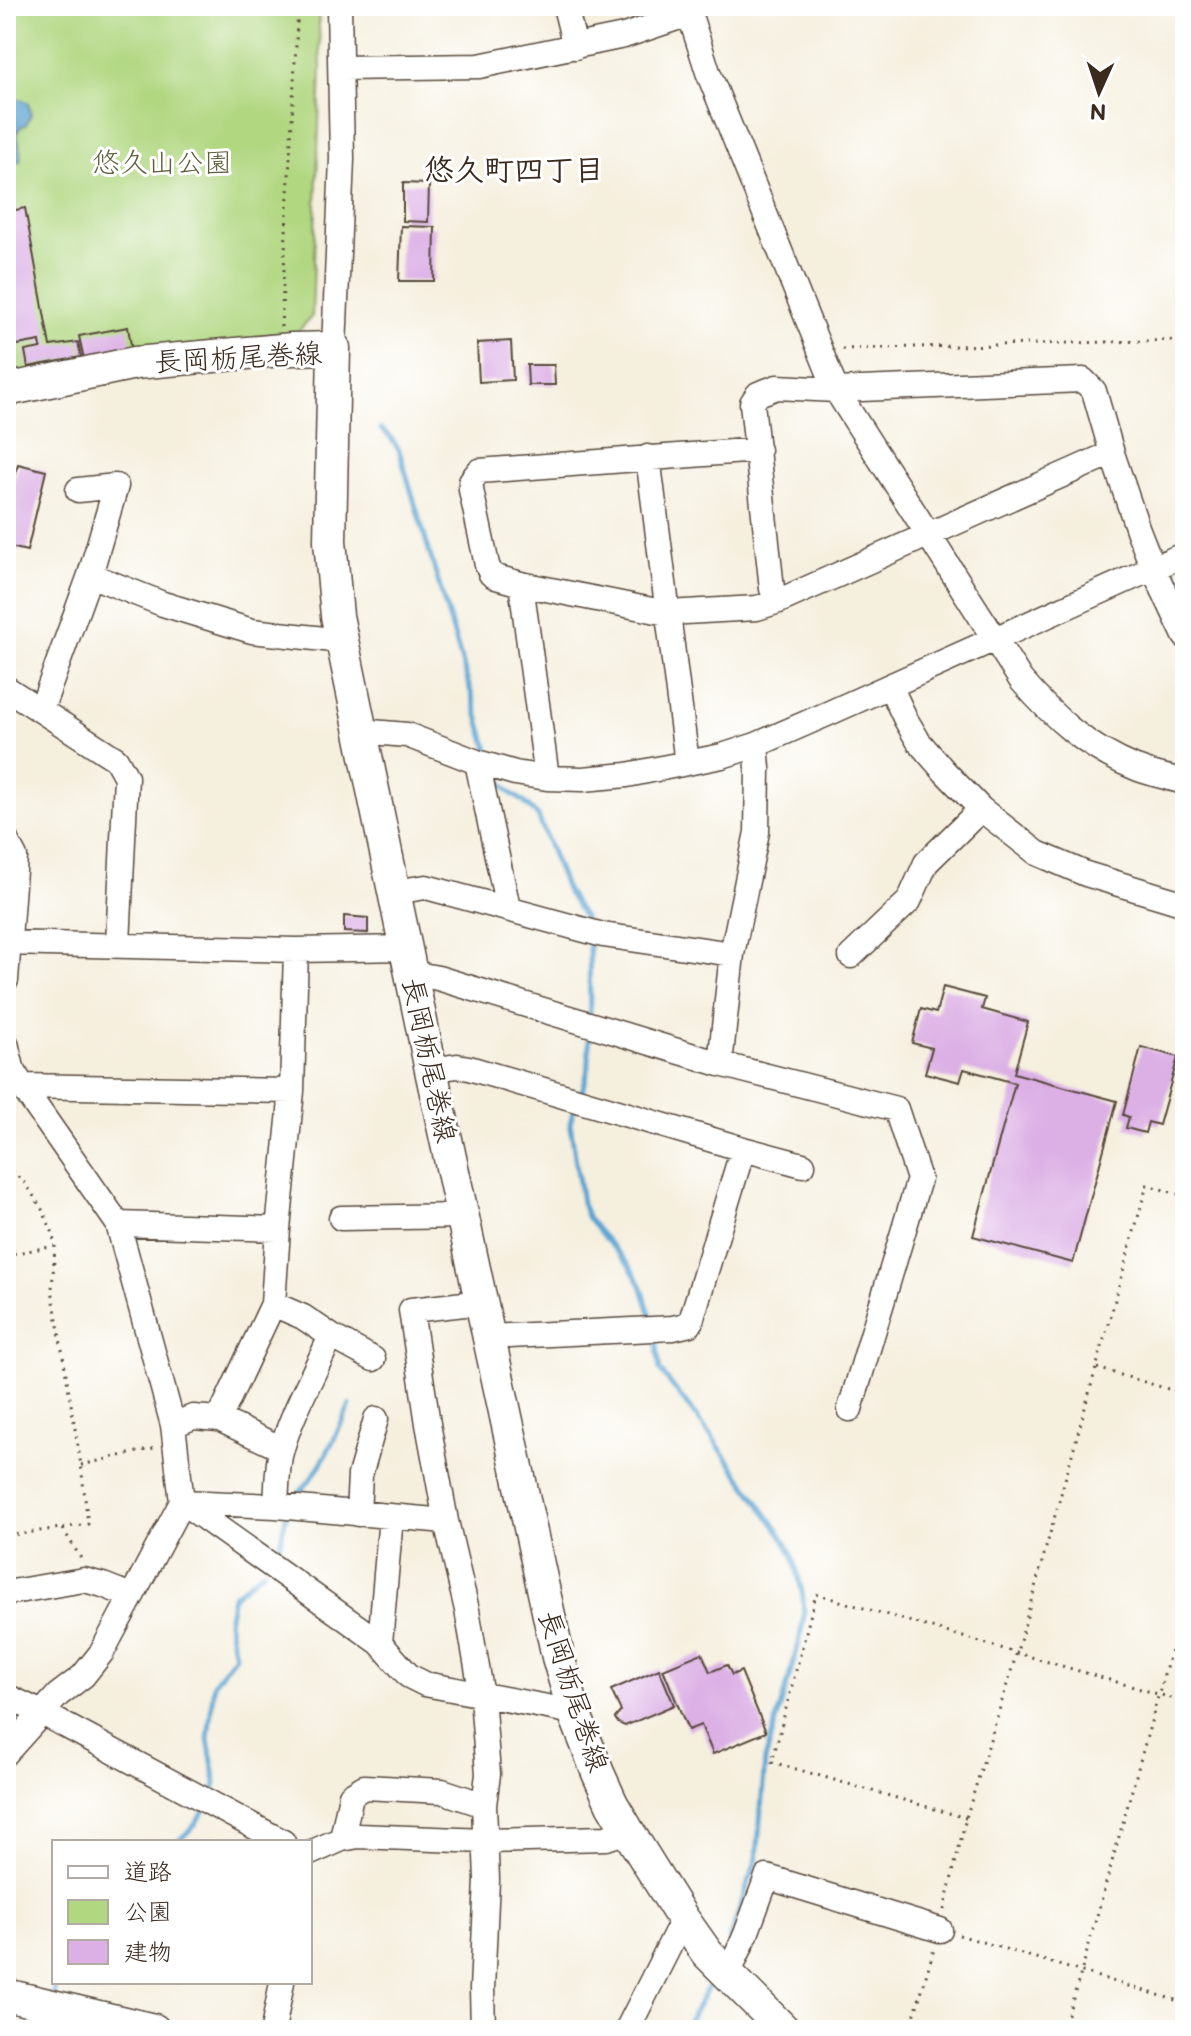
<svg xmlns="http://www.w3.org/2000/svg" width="1191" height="2036" viewBox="0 0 1191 2036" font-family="'Balsamiq Sans','Klee One',sans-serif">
<rect width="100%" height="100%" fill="#fff"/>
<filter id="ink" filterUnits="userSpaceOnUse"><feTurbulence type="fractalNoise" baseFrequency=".0125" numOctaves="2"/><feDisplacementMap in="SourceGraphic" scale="16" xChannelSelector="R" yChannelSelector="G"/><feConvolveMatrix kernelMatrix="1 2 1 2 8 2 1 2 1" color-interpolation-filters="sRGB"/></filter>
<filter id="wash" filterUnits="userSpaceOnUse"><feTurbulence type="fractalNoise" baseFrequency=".006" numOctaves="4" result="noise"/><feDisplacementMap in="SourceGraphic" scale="32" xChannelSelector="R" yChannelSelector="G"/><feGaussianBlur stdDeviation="1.8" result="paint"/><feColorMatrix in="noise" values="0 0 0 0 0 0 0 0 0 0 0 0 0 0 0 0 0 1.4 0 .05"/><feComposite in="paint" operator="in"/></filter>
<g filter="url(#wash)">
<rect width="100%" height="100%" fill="#f5efde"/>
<!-- green -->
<path fill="#b1d781" stroke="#768050" stroke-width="2" d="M6,6H318L321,69L312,316L287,344L6,380Z"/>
<!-- water -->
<path fill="#58a3d0" stroke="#4a6677" stroke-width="2" d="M15,99H22L28,103L31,114L26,125L20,127L17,133L21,154L20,161L14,164L6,165V102L8,100Z"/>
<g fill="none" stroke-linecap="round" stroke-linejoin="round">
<!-- stream -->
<path stroke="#58a3d0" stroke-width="5" d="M381,429L391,438L399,450L490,756
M498,777L509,792L523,801L538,816L566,890L584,917L585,922
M589,940L590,1018
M581,1093C590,1074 589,1052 589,1032
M575,1105L570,1123L582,1203L588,1219L628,1264L641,1285L652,1320
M656,1338L660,1370L709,1433L783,1537L793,1556L798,1574L803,1597L804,1615L799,1643L765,1760L757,1858L729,1939
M293,1499C320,1474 334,1439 350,1405
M273,1559L278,1552L286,1516
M213,1795L216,1783L208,1739L214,1683L235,1655L228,1621L233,1596L264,1570
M177,1842L193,1827L206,1808
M54,1997L56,1982
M51,2019L53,2030
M684,2030L708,1987"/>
</g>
<g id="blocks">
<!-- building -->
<path fill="#dcb0e5" d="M403,183L429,184L428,222L403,221Z
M25,208L50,346L78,342L81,357L28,367L25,351L41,348L40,341L6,347V212Z
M401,226L435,227L434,281H399Z
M128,327L132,351L84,360L79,336Z
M511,341L513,380L479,382L477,343Z
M527,365H554L555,385H528Z
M18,464L46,471L27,551L6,546V515Z
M344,916L368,918V933L344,932Z
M943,987L985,998L982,1009L1028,1022L1014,1073L1117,1101L1073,1263L973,1236L1015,1083L964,1069L960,1082L925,1073L932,1048L912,1043L921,1009L936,1013Z
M1141,1047L1178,1057L1159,1125L1148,1122L1145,1133L1126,1128L1129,1117L1123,1115Z
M702,1653L710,1672L727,1665L732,1675L741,1671L766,1732L713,1754L701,1725L688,1730L663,1669Z
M659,1669L674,1705L625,1726L618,1723L615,1718L621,1711L611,1690Z"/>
</g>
</g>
<g filter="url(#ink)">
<use href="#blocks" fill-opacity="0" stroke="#57483b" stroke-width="2"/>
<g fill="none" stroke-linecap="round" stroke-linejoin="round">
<!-- minor casing -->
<g stroke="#57483b" stroke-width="27">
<path id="minor" d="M565,6L575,47
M687,6L708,72L836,390L1021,680C1055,719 1087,748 1136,768C1152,774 1169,778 1185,782
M341,68L479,66L624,36L689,14
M334,348L342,159L339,6
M758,450L479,471L471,481V490L487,565L491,574L496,577L521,584L667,613L757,608L779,601L1112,453
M648,457L687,763
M78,490L116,486L90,575
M521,584L547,778
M779,601L772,589L752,403L758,394L777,387L836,390L1083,380L1094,391L1112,453L1138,530L1153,568L1185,636
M890,686L906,720L919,742L945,772L981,809L1037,853L1086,874L1185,904
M6,688L116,759L126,777L118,944
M41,710L90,575L163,604L252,631L342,641
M360,731L407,735L477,762L515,773L547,778L583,779L627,775L722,756L756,745L827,714L1185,554
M477,762L508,908
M6,840L15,857L6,980
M394,892L426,887L603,935L732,954
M6,943L296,950L407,948
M851,956L909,901L926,863L981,809
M411,973L438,978L720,1064L896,1109L919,1179L850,1409
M6,1043L12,1068L22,1086L118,1224L173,1425L182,1502L380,1643L409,1676L425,1684L574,1712
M720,1064L732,954L757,832L758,768L756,745
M431,1070L457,1066L469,1068L743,1149L803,1165
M22,1086L292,1091
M341,1218L463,1216
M118,1224L278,1229L292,1091L296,950
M278,1229L273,1304L219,1419L282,1449
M482,1302L411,1310L428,1424L446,1521L467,1610L482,1696L488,1774L484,1805L487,1880L482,1989L483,2030
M273,1304L303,1317L331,1336L373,1359
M489,1337L673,1328L690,1324L743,1149
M173,1425L193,1417L219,1419
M276,1506C277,1489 277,1472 280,1456C289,1418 315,1372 331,1336
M358,1514L360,1475L376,1419
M6,1593L84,1580L103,1585L131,1596
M380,1643L391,1517
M6,1696L42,1713L283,1842
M6,1753L58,1695L83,1676L102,1652L182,1502L276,1506L446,1521
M342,1839L351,1795L364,1787L442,1791L484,1805
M310,1853L342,1839L358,1836L485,1841L606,1838L628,1831
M728,1975L746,1934L767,1877L940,1930
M273,2030L282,1982
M627,2030L683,1919"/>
</g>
<!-- major casing -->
<g stroke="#57483b" stroke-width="35">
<path id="major" d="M6,390L135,363L292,349L334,348L330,541L337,616L431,1070L558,1657L574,1712L598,1773L612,1804L628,1831L683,1919L707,1953L784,2030
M6,1995L154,2030"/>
</g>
<!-- path -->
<path stroke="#57483b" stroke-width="3" stroke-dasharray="2 6" stroke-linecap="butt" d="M281,327L298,6
M842,349L1185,340
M6,1166L26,1184L43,1211L52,1231L55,1246L52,1289L81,1465L88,1524L6,1536
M6,1255L54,1246
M1097,1368L1185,1394
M81,1465L155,1448
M63,1529L82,1560
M966,1818L772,1762L816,1594L1185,1702
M944,1910L966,1818L1017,1652L1147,1185L1185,1196
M959,1935L1185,2003
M910,2030L934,1949
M1063,2030L1081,1973L1185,1600"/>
<!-- minor -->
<use href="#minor" stroke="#fff" stroke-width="24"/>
<!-- major -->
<use href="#major" stroke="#fff" stroke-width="32"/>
</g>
</g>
<g text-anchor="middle" stroke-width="6" stroke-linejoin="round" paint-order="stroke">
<!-- park labels -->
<g font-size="28" fill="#5e5e3c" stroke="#fff">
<text x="162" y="172">悠久山公園</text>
</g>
<!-- street labels -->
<g font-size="28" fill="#3b2a1e" stroke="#fff">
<text transform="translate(238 357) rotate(-3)" y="10">長岡栃尾巻線</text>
<text transform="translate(430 1060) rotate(78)" y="10">長岡栃尾巻線</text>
<text transform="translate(574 1691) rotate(72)" y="10">長岡栃尾巻線</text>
</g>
<!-- neighbourhood labels -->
<g font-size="30" font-weight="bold" fill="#3b2a1e" stroke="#fff">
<text x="514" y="180">悠久町四丁目</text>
</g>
</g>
<!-- margin -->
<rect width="1191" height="2036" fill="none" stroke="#fff" stroke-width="32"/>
<!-- legend -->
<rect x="52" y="1840" width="260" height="144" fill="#ffffff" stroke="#b1aaa5" stroke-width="2"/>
<rect x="68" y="1866" width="40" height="12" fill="#ffffff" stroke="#b1aaa5" stroke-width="2"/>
<text x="124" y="1880" font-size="24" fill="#3b2a1e">道路</text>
<rect x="68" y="1900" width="40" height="24" fill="#b1d781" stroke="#b1aaa5" stroke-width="2"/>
<text x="124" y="1920" font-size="24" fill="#3b2a1e">公園</text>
<rect x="68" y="1940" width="40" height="24" fill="#dcb0e5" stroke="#b1aaa5" stroke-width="2"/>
<text x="124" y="1960" font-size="24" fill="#3b2a1e">建物</text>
<!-- north arrow -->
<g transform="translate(1099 92) rotate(183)" stroke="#ffffff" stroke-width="6" paint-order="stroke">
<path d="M0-6L14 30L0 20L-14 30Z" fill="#3b2a1e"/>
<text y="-12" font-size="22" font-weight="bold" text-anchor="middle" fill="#3b2a1e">N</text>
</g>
</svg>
